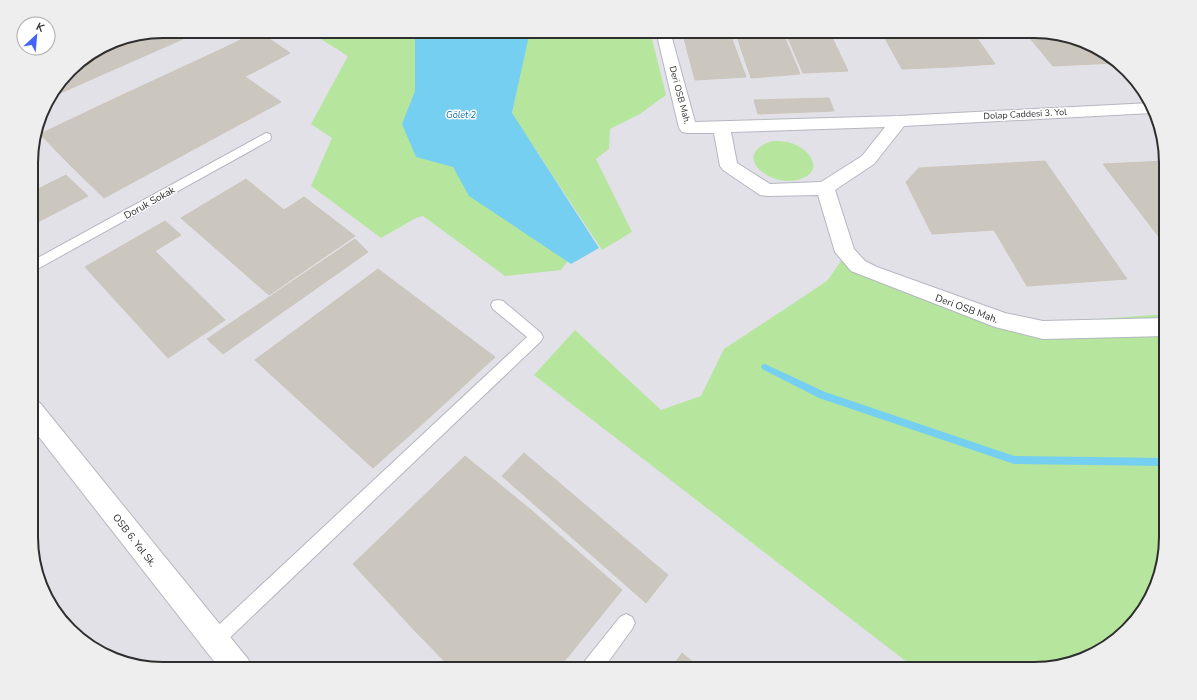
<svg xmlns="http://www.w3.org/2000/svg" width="1197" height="700" viewBox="0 0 1197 700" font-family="'Nunito Sans',sans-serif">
<rect width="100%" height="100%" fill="#efe9e1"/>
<!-- industrial -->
<path fill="#e3e1e8" d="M163,31H1034L1100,49L1148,97L1166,154V546L1148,603L1100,651L1043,669H163L97,651L53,610L32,554V146L45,104L76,64L113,41Z"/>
<!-- green -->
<path fill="#b6e59e" d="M308,31H423L464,163L574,253L561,270L505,276L423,216L416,218L381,238L311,186L332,138L311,124L348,56Z
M529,31H650L666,95L640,114L610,129L609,149L596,159L632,232L602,250L512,114Z
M773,141C780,141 787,141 794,144C809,150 824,169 803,178C773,192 727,154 773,141Z
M848,251L866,271L1017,325L1166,314V546L1148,603L1100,651L1043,669H916L534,375L575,330L661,410L701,396L724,349L827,281Z"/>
<!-- water -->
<path fill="#75cff0" d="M415,31H530L512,113L599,248L571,264L469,196L453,167L416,157L402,124L415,91Z"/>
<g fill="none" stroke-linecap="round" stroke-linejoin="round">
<!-- stream -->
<path fill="#75cff0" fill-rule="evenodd" d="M765,364L825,392L1014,456L1166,458V466L1014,464L819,398L762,369L761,367L762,365Z"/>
</g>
<!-- building -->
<path fill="#cbc7bf" stroke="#cbc5ba" d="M163,31H201L49,98L76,64L113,41Z
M258,31L290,53L256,71L224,48Z
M682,31H729L746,77L695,80Z
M735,31H782L800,74L751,78Z
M785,31H829L848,71L803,73Z
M881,31H927L950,67L902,69Z
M927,31H972L995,64L950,67Z
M1024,31H1034L1100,49L1115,63L1053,66Z
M224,48L256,71L147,125L116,98Z
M244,76L281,102L242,123L206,96Z
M206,96L242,123L104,198L69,164Z
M116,98L147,125L69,164L40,134Z
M829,98L834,111L758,114L754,100Z
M1045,161L1127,279L1027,286L994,230L932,234L906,182L919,168Z
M1166,161V246L1103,164Z
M66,175L88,196L32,225V192Z
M246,179L284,210L304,197L355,236L269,295L181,218Z
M165,221L181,235L155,251L225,320L168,358L85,267Z
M355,239L368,252L223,354L207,339Z
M378,269L495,357L430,417L361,359L304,405L255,360Z
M361,359L430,417L373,468L304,405Z
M524,453L668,575L646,603L502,476Z
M465,456L531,510L416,632L353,564Z
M531,510L622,590L558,669H452L416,632Z
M682,653L701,669H671Z"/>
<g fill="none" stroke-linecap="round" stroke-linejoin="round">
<!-- service casing -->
<g stroke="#b4b7c1" stroke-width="2">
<path id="service" d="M266,133L270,134L271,137L270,140L32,272V261Z
M498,300L503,301L541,333L543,337L541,341L221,646L215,649L209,646L206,640L209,634L527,337L493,309L491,305L493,301Z
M626,614L632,617L635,623L632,629L603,669H582L584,662L620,617Z"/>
</g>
<!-- minor casing -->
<g stroke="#b4b7c1" stroke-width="2">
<path id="minor" d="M656,31H670L695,122L899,116L1150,103L1152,113L904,126L874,164L835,190L854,249L865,261L877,267L1005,313L1043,321L1166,318V336L1043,339L995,327L851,271L835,252L818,195L767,196L760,195L723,170L720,166L714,133H688L682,132L679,128ZM885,127L862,156L821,182L770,184L737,163L731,132Z"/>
</g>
<!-- secondary casing -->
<g stroke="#b4b7c1" stroke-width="2">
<path id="secondary" d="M32,400L40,403L248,659L253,669H220L32,428Z"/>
</g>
<!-- service -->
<use href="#service" fill="#fff" fill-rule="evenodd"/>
<!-- minor -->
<use href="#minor" fill="#fff" fill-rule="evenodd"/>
<!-- secondary -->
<use href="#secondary" fill="#fff" fill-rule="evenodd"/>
</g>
<g text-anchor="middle" stroke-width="3" stroke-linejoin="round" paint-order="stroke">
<!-- far-street labels -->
<g font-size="9" fill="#2e2e2e" stroke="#fff">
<text transform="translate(680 95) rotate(75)" y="3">Deri OSB Mah.</text>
<text transform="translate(1025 114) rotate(-3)" y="3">Dolap Caddesi 3. Yol</text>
</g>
<!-- far-water labels -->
<g font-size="9" font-style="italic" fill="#0d6fa3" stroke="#fff">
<text x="461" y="118">Gölet 2</text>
</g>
<!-- street labels -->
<g font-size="10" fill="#2e2e2e" stroke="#fff">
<text transform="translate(149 202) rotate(-29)" y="4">Doruk Sokak</text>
<text transform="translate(967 308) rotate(20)" y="4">Deri OSB Mah.</text>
<text transform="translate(135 540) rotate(52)" y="4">OSB 6. Yol Sk.</text>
</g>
</g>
<!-- crop -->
<path d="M0 0H1197V700H0ZM163 38H1034A125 125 0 0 1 1159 163V537A125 125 0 0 1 1034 662H163A125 125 0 0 1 38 537V163A125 125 0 0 1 163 38Z" fill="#eee" fill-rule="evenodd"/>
<path fill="none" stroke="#2e2e2e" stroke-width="2" d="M163 38H1034A125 125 0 0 1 1159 163V537A125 125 0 0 1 1034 662H163A125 125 0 0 1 38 537V163A125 125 0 0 1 163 38Z"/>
<!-- north arrow -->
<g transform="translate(36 36) rotate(26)"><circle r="19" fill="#ffffff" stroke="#ababab"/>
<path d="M0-3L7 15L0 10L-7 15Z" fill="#4264fb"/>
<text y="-6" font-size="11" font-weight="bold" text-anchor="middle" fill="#2e2e2e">K</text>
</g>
</svg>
